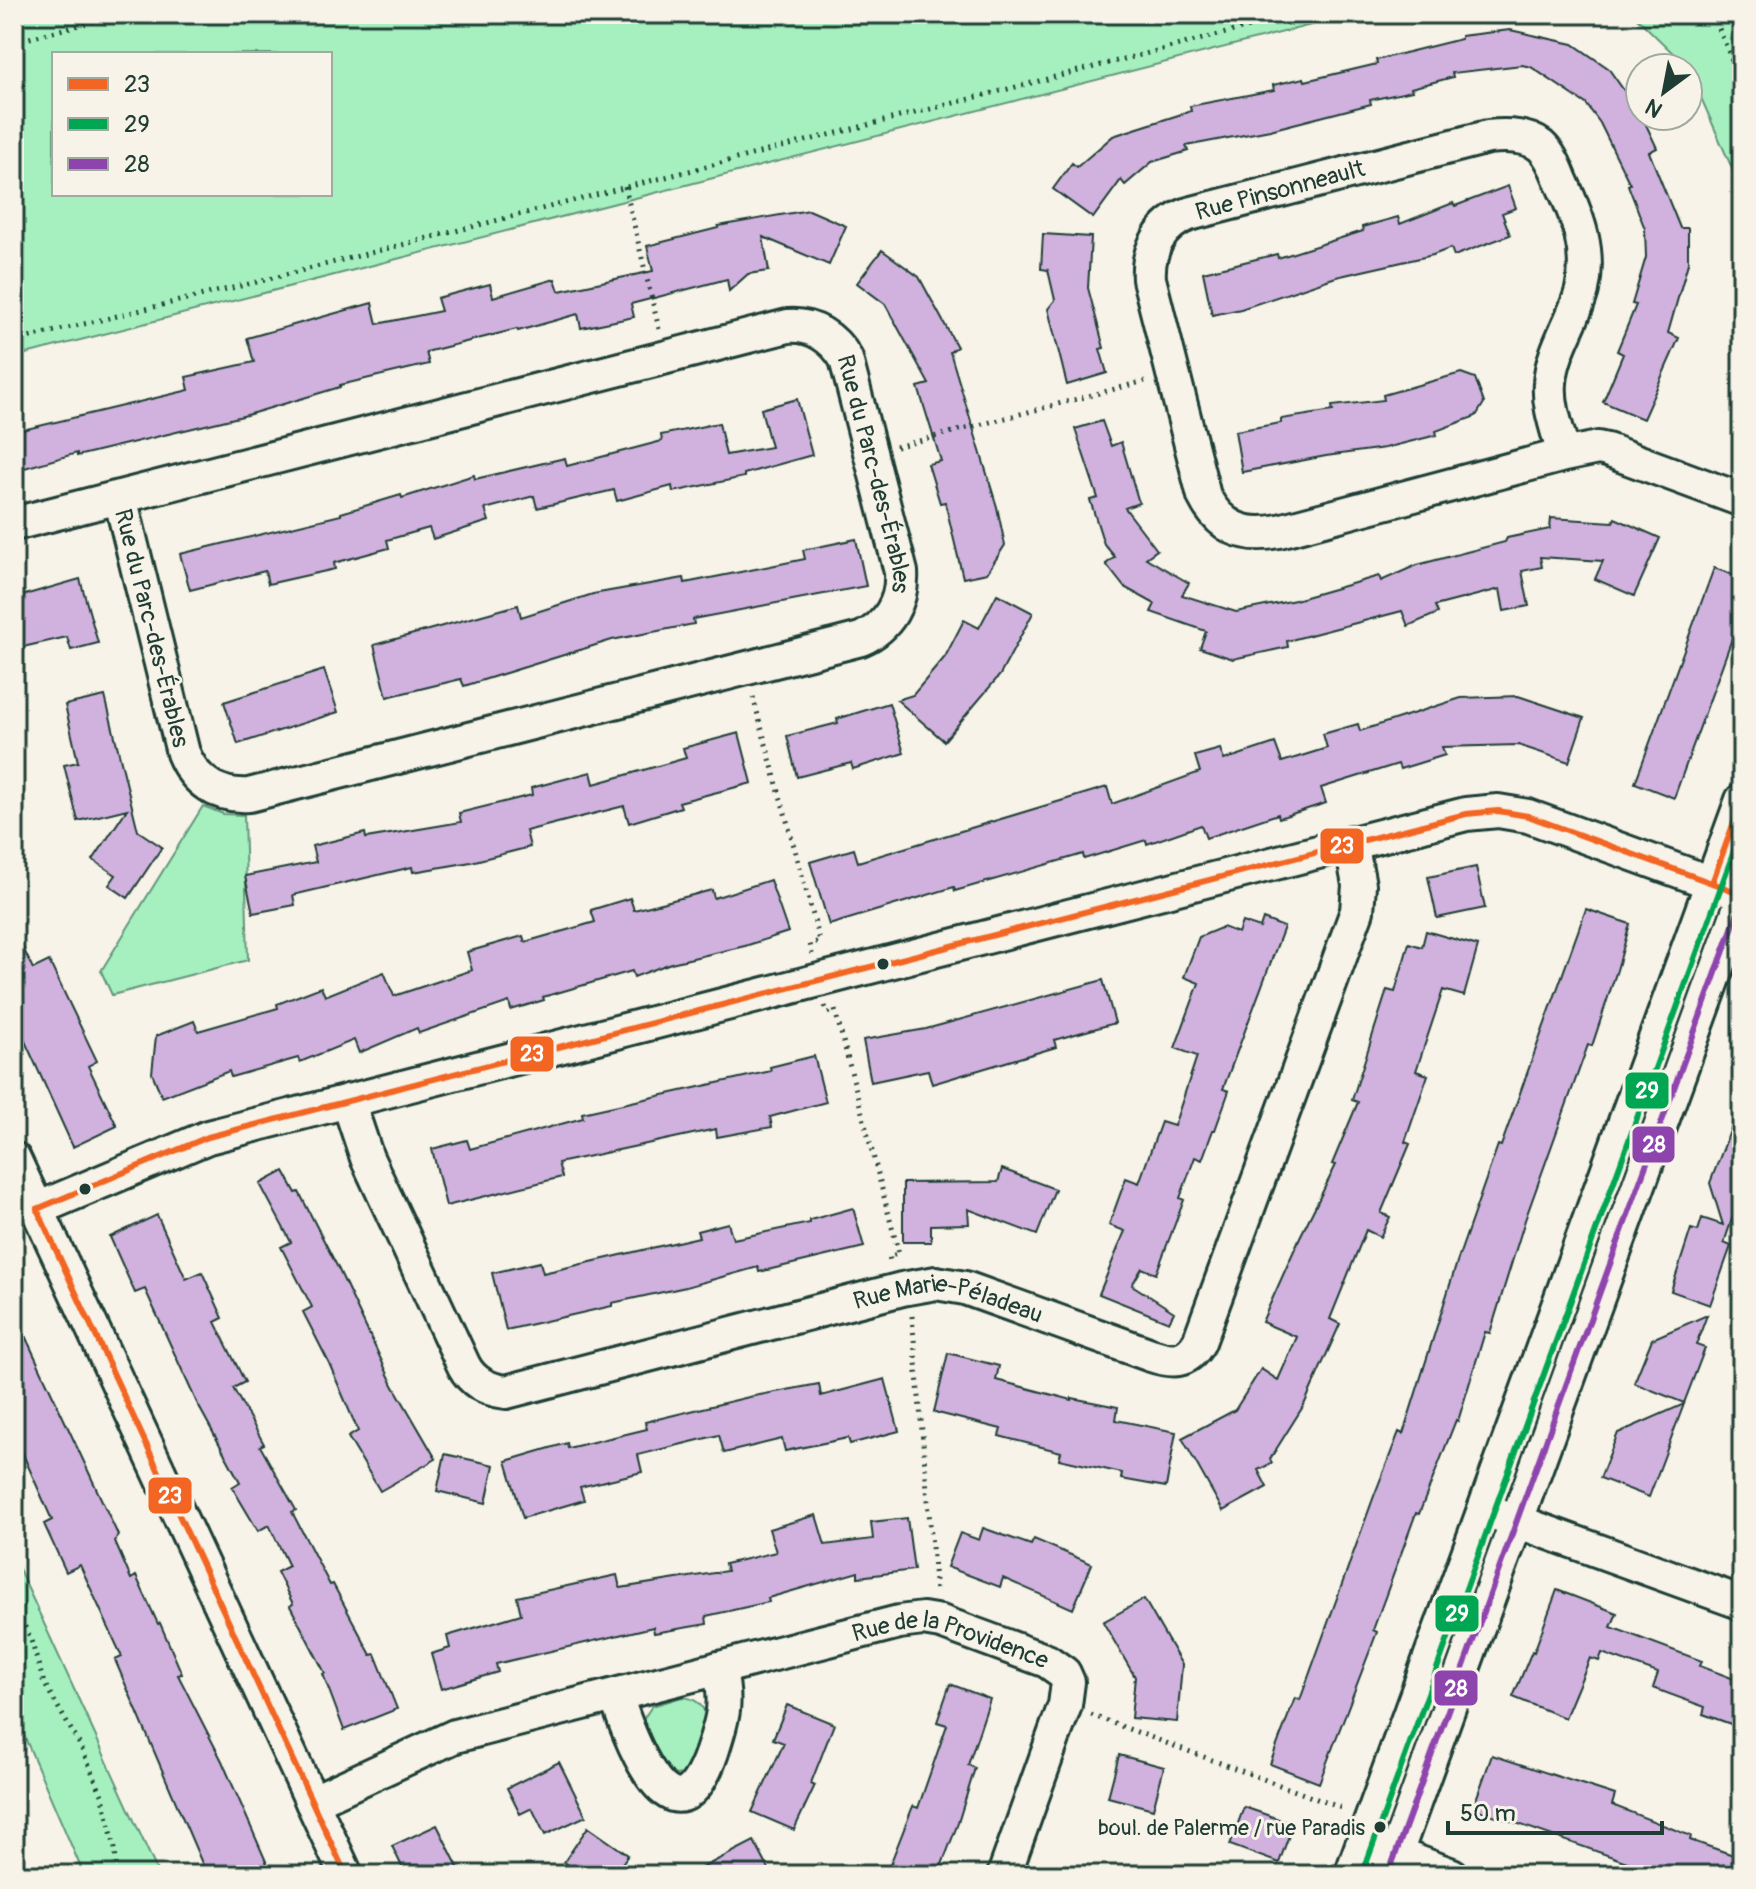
<svg xmlns="http://www.w3.org/2000/svg" width="1756" height="1889" viewBox="0 0 1756 1889" font-family="Pangolin,sans-serif">
<rect width="100%" height="100%" fill="#f7f3e8"/>
<filter id="ink" filterUnits="userSpaceOnUse"><feTurbulence type="fractalNoise" baseFrequency=".0125" numOctaves="2"/><feDisplacementMap in="SourceGraphic" scale="16" xChannelSelector="R" yChannelSelector="G"/><feConvolveMatrix kernelMatrix="1 2 1 2 8 2 1 2 1" color-interpolation-filters="sRGB"/></filter>
<g filter="url(#ink)">
<!-- green -->
<path fill="#a6f0bf" stroke="#62967a" stroke-width="2" fill-rule="evenodd" d="M14,14H1354L14,357ZM330,54V194H54V54Z
M1633,14H1734L1742,32V191L1688,68Z
M203,806L223,814L244,815L248,960L112,995L101,971Z
M14,1559V1558L159,1875H84L14,1712Z
M682,1697C696,1698 703,1705 707,1718L692,1767L684,1774L674,1775L658,1766L642,1721L652,1706Z"/>
<!-- building -->
<path fill="#d1b2df" stroke="#1f3d34" stroke-width="2" d="M1510,30L1573,44L1608,68L1642,116L1657,148L1649,152L1680,228H1688V263L1668,333L1679,338L1643,419L1603,402L1623,354L1617,351L1636,305L1632,304L1646,257L1645,229L1628,185L1630,184L1600,123L1586,104L1531,67L1522,65L1452,73L1453,77L1411,88L1412,91L1370,100L1371,104L1270,130L1186,146L1188,151L1152,162L1125,185L1121,180L1093,218L1053,189L1072,163L1077,167L1113,136L1191,111L1190,106L1274,90L1273,85L1304,78L1305,81L1377,64L1376,60L1461,39V36Z
M1508,186L1516,208L1502,213L1510,235L1454,256L1451,248L1433,255L1336,277L1241,309L1212,315L1203,272L1277,254L1278,258L1363,231L1362,227L1398,217L1400,224L1453,203L1455,206Z
M809,210L846,226L829,265L763,237L769,271L748,274L729,291L727,279L631,304L634,317L581,328L578,314L518,331L517,329L426,352L429,364L340,385V387L247,415L77,456V453L14,471V432L189,390L186,377L254,362L247,338L372,303L377,324L441,311L437,298L490,284L493,297L555,279L559,291L653,271L647,246L718,228V226Z
M1043,234L1091,237L1088,288L1104,348L1100,349L1107,373L1067,385L1048,309L1055,300L1048,270L1041,269Z
M882,250L919,277L957,347L950,352L997,507L1005,545L987,573L963,578L945,502L940,503L928,464L941,461L918,387L929,384L885,304L857,283Z
M1461,373L1475,378L1484,403L1476,416L1436,431L1437,435L1385,448L1326,456L1242,472L1235,431L1281,423V419L1333,411L1332,406L1384,400L1383,395Z
M797,399L812,455L744,474V477L673,492L672,486L617,501L614,490L537,508L534,496L485,509L489,521L433,539L429,528L387,540L389,548L334,563L335,569L268,584L265,571L190,590L180,554L341,515V513L401,495L402,498L474,475L475,479L565,458L567,466L662,441L661,435L719,423L726,455L771,447L761,409Z
M1102,421L1111,446L1121,442L1139,503L1125,508L1157,550L1146,558L1189,583L1182,595L1236,612L1295,600L1379,576L1381,581L1417,565L1505,542L1507,538L1550,529L1551,518L1613,522L1615,518L1660,538L1634,596L1595,579L1603,561L1540,557L1542,567L1522,571L1529,606L1504,611L1500,589L1435,606L1438,613L1408,626L1402,611L1287,641L1288,647L1233,659L1200,648L1206,631L1151,612L1155,604L1124,587L1106,564L1115,557L1104,544L1090,500L1098,498L1075,429Z
M856,539L866,586L693,619L694,624L612,640L464,686L461,679L387,697L374,645L518,605L521,617L593,594L684,578L685,583L805,559L803,550Z
M1714,568L1742,578V611L1674,798L1635,783Z
M80,579L98,643L71,650L67,637L14,649V598Z
M997,594L1033,613L1000,675L944,741L897,700L913,695L928,677L945,657L964,620L979,628Z
M324,670L338,712L238,744L224,702Z
M105,696L138,831L162,847L128,898L109,885L116,875L93,860L127,809L78,821L64,765L78,762L65,705Z
M1518,696L1584,718L1569,762L1518,745L1442,747L1445,755L1400,769L1398,764L1321,788L1326,803L1279,818L1278,814L1206,838L1201,825L1147,844L1146,840L1084,859L1083,854L955,891L954,887L829,925L810,862L854,849L858,862L1107,787L1112,804L1200,772L1195,756L1220,749L1224,760L1275,743L1282,762L1327,748L1323,734L1358,724L1360,731L1461,698Z
M889,703L904,753L853,769L851,763L797,777L787,736L838,723L837,719Z
M739,733L752,783L679,802L681,807L629,823L624,806L526,831L530,847L471,862L413,872L412,867L293,895L295,905L253,913L245,876L316,862L312,846L365,833L366,838L461,822L459,813L532,795L531,788L591,772L594,784L686,758L683,748Z
M1476,867L1485,908L1437,918L1428,877Z
M770,880L788,932L745,946L671,963L634,977L632,971L543,997L544,1000L511,1010L509,1002L419,1033L417,1028L359,1053L354,1040L300,1062L298,1058L231,1077L229,1071L162,1097L152,1073L156,1036L194,1021L198,1031L278,1008L277,1004L321,987L325,996L384,972L394,996L472,970L467,952L523,936L525,942L595,922L591,910L630,898L634,910L712,890L714,898Z
M1586,909L1630,924L1617,970L1592,1046L1588,1045L1525,1220L1490,1333L1485,1332L1458,1421L1456,1420L1419,1514L1416,1513L1373,1630L1377,1632L1319,1783L1270,1764L1295,1698L1300,1700L1374,1496L1399,1432L1403,1434L1459,1256L1498,1145L1501,1146Z
M1263,919L1284,927L1223,1089L1229,1091L1215,1130H1213L1202,1160L1195,1157L1180,1198L1184,1200L1156,1274L1142,1268L1132,1285L1174,1312L1169,1322L1099,1294L1125,1231L1109,1225L1126,1178L1139,1183L1161,1122L1174,1126L1197,1056L1175,1048L1199,983L1184,977L1199,937L1223,927L1238,933L1242,922L1260,928Z
M14,929L33,969L49,961L97,1061L88,1066L117,1126L73,1147L14,1017Z
M1426,931L1478,946L1464,996L1443,990L1416,1071L1428,1075L1405,1142L1410,1144L1381,1213L1390,1217L1380,1237L1366,1230L1330,1319L1340,1324L1304,1405L1270,1459L1272,1463L1258,1470L1267,1487L1223,1511L1182,1438L1235,1410L1261,1369L1278,1380L1297,1337L1262,1322L1300,1237L1336,1165L1332,1164L1358,1102L1352,1100L1387,990L1395,992L1409,943L1422,947Z
M1103,980L1115,1023L1054,1040L1056,1047L932,1084L928,1070L871,1082L863,1040L926,1029Z
M814,1056L826,1102L770,1117L772,1127L717,1137L716,1129L558,1163L562,1177L446,1206L432,1149L467,1140L470,1149L583,1118L582,1113L771,1071L770,1067Z
M1740,1105L1742,1189L1724,1243L1731,1246L1710,1305L1671,1291L1691,1229L1698,1231L1702,1218L1723,1225L1710,1183Z
M1002,1169L1055,1189L1037,1235L968,1209L969,1224L931,1225V1242H903V1183L998,1182Z
M284,1171L296,1193L299,1192L339,1270L393,1385L436,1459L380,1491L348,1437L358,1431L329,1363L303,1312L312,1307L281,1247L291,1242L260,1184Z
M853,1208L864,1247L759,1272L758,1267L686,1287L612,1303V1306L506,1330L492,1273L540,1262L543,1273L699,1237L697,1231L728,1223L733,1239L810,1223V1220Z
M157,1215L186,1279L202,1272L223,1318L215,1322L245,1382L233,1388L264,1444L260,1446L296,1510L292,1512L330,1585L333,1584L371,1655L375,1654L397,1709L344,1730L323,1674L325,1673L290,1606L293,1604L277,1572L289,1566L269,1525L258,1531L232,1487L240,1482L197,1403L145,1289L135,1293L110,1237Z
M14,1312L118,1535L115,1542L131,1579L136,1576L158,1624L160,1623L182,1674L178,1675L222,1761L272,1875H207L115,1660L122,1657L80,1565L66,1572L44,1524L52,1520L14,1434Z
M1707,1315L1696,1345L1705,1348L1684,1403L1634,1383L1652,1339Z
M948,1353L999,1366L996,1380L1072,1400V1398L1118,1407L1116,1420L1176,1432L1166,1487L1121,1479L1122,1473L1059,1459L1061,1452L999,1436L1001,1429L934,1412Z
M885,1379L899,1431L850,1444L848,1438L785,1451L782,1439L724,1453L719,1435L638,1455L642,1472L580,1487L584,1500L523,1518L506,1461L567,1443L568,1448L647,1429L645,1422L749,1397L819,1384L821,1396Z
M1684,1404L1649,1497L1600,1478L1618,1433Z
M445,1454L494,1465L486,1503L437,1491Z
M816,1515L825,1545L873,1539L871,1522L907,1518L914,1570L858,1577V1572L768,1598L769,1602L706,1616L707,1624L654,1633L653,1627L496,1664L498,1672L441,1689L431,1654L450,1648L447,1636L521,1614L517,1597L617,1575L620,1588L727,1571L725,1564L776,1552L769,1529Z
M983,1528L1031,1545L1034,1539L1092,1564L1073,1609L1003,1578L1000,1587L947,1567L960,1533L979,1540Z
M1557,1590L1617,1613L1611,1627L1702,1661L1700,1666L1742,1682V1728L1703,1714L1705,1707L1653,1688L1658,1673L1602,1653L1599,1661L1590,1658L1565,1718L1513,1697L1532,1651L1534,1652Z
M1144,1599L1182,1665L1177,1722L1131,1718L1135,1677L1103,1622Z
M950,1684L990,1699L968,1765L975,1768L958,1823L938,1875H886L913,1806L918,1808L947,1725L937,1722Z
M787,1705L834,1724L811,1783L815,1785L794,1830L752,1812L784,1743L773,1739Z
M1119,1755L1164,1767L1153,1809L1108,1797Z
M1492,1755L1615,1795L1612,1805L1691,1836L1690,1840L1742,1858V1875H1664L1473,1808Z
M559,1762L586,1816L545,1835L532,1808L520,1814L507,1788Z
M1244,1807L1293,1824L1279,1863L1230,1845Z
M437,1825L462,1875H406L392,1846Z
M588,1827L628,1855L614,1875H583L564,1862Z
M754,1841L772,1875H688Z"/>
<g fill="none" stroke-linecap="round" stroke-linejoin="round">
<!-- minor casing -->
<g stroke="#1f3d34" stroke-width="38">
<g id="minor">
<path d="M1564,455C1558,431 1548,407 1550,383C1552,350 1574,321 1582,290C1591,251 1578,218 1562,183C1557,171 1552,156 1541,146C1527,135 1505,135 1488,137L1189,214C1161,224 1147,250 1149,279L1204,496C1220,528 1245,538 1279,531L1564,455L1598,448L1607,450L1742,500"/>
<path id="s1" d="M14,524L788,326C813,324 834,338 846,359L901,572C903,602 888,627 861,639L249,795C217,797 195,782 183,753L120,497"/>
<path id="s2" d="M348,1101L367,1158L464,1366C473,1383 489,1390 506,1392L902,1289L936,1283L965,1288L1151,1355C1172,1362 1187,1363 1199,1342L1357,911L1359,885L1351,842"/>
<path d="M14,1159L346,1875"/>
<path d="M37,1209L208,1137L1466,814L1498,811L1528,816L1742,894"/>
<path d="M1497,1514L1742,1603"/>
<path d="M616,1696C630,1739 675,1860 712,1752C723,1718 728,1703 719,1668"/>
<path id="s3" d="M312,1802L455,1736L899,1622L923,1619L941,1622L1047,1661L1064,1673L1068,1682L1065,1705L1004,1875"/>
<path d="M1377,1847L1452,1875"/>
<path d="M1351,1875L1742,800"/>
<path d="M1388,1875L1742,901"/>
</g>
</g>
<!-- path -->
<path stroke="#1f3d34" stroke-width="5" stroke-dasharray="2 6" stroke-linecap="butt" d="M1713,14L1742,85
M14,42L122,14
M625,187L659,329
M14,341L261,281L1300,14
M896,447L1145,381
M753,697L820,941L810,944L812,954
M825,1006L827,1013L835,1010L899,1254L889,1256L891,1265
M912,1316L936,1593
M14,1605L30,1637L44,1683L80,1745L103,1797L115,1849L117,1875
M1091,1715L1344,1809"/>
<!-- minor -->
<use href="#minor" stroke="#f7f3e8" stroke-width="32"/>
<!-- bus-1 casing -->
<g stroke="#f7f3e8" stroke-width="12">
<path id="bus-1" d="M1712,883L1742,800
M346,1875L37,1209L208,1137L1466,814L1498,811L1528,816L1742,894"/>
</g>
<!-- bus-2 casing -->
<g stroke="#f7f3e8" stroke-width="12">
<path id="bus-2" d="M1362,1875L1742,829"/>
</g>
<!-- bus-3 casing -->
<g stroke="#f7f3e8" stroke-width="12">
<path id="bus-3" d="M1388,1875L1742,901"/>
</g>
<!-- bus-1 -->
<use href="#bus-1" stroke="#f26522" stroke-width="6"/>
<!-- bus-2 -->
<use href="#bus-2" stroke="#00a651" stroke-width="6"/>
<!-- bus-3 -->
<use href="#bus-3" stroke="#8e44ad" stroke-width="6"/>
</g>
</g>
<!-- markers -->
<g fill="#1f3d34" stroke="#f7f3e8" stroke-width="3">
<circle cx="883" cy="964" r="7"/>
<circle cx="85" cy="1189" r="7"/>
<circle cx="1380" cy="1827" r="7"/>
</g>
<g text-anchor="middle" stroke-width="6" stroke-linejoin="round" paint-order="stroke">
<!-- bus labels -->
<g font-size="22" fill="#1f3d34" stroke="#f7f3e8" text-anchor="end">
<text x="1365" y="1835">boul. de Palerme / rue Paradis</text>
</g>
<!-- street labels -->
<g font-size="24" fill="#1f3d34" stroke="#f7f3e8">
<text transform="translate(1280 190) rotate(-15)" y="8">Rue Pinsonneault</text>
<text dy="8" stroke="none"><textPath href="#s1" startOffset="988">Rue du Parc-des-Érables</textPath></text>
<text transform="translate(152 628) rotate(76)" y="8">Rue du Parc-des-Érables</text>
<text dy="8" stroke="none"><textPath href="#s2" startOffset="798">Rue Marie-Péladeau</textPath></text>
<text dy="8" stroke="none"><textPath href="#s3" startOffset="670">Rue de la Providence</textPath></text>
</g>
</g>
<g stroke="#f7f3e8" stroke-width="3">
<rect x="1319" y="827" width="46" height="38" rx="8" fill="#f26522"/>
<rect x="509" y="1035" width="46" height="38" rx="8" fill="#f26522"/>
<rect x="1624" y="1071" width="46" height="39" rx="8" fill="#00a651"/>
<rect x="1631" y="1125" width="45" height="39" rx="8" fill="#8e44ad"/>
<rect x="147" y="1476" width="46" height="39" rx="8" fill="#f26522"/>
<rect x="1434" y="1594" width="46" height="39" rx="8" fill="#00a651"/>
<rect x="1433" y="1669" width="46" height="38" rx="8" fill="#8e44ad"/>
</g>
<g font-size="22" text-anchor="middle" font-weight="bold" fill="#fff">
<text x="1342" y="853">23</text>
<text x="532" y="1061">23</text>
<text x="1647" y="1098">29</text>
<text x="1654" y="1152">28</text>
<text x="170" y="1503">23</text>
<text x="1457" y="1621">29</text>
<text x="1456" y="1696">28</text>
</g>
<!-- margin -->
<rect width="1756" height="1889" fill="none" stroke="#f7f3e8" stroke-width="48"/>
<rect x="24" y="24" width="1708" height="1841" fill="none" stroke="#1f3d34" stroke-width="3" filter="url(#ink)"/>
<!-- legend -->
<rect x="52" y="52" width="280" height="144" fill="#f7f3e8" stroke="#a1aaa0" stroke-width="2"/>
<rect x="68" y="78" width="40" height="12" fill="#f26522" stroke="#a1aaa0" stroke-width="2"/>
<text x="124" y="92" font-size="24" fill="#1f3d34">23</text>
<rect x="68" y="118" width="40" height="12" fill="#00a651" stroke="#a1aaa0" stroke-width="2"/>
<text x="124" y="132" font-size="24" fill="#1f3d34">29</text>
<rect x="68" y="158" width="40" height="12" fill="#8e44ad" stroke="#a1aaa0" stroke-width="2"/>
<text x="124" y="172" font-size="24" fill="#1f3d34">28</text>
<!-- north arrow -->
<g transform="translate(1664 92) rotate(212)"><circle r="38" fill="#f7f3e8" stroke="#a1aaa0" stroke-width="2"/>
<path d="M0-6L14 30L0 20L-14 30Z" fill="#1f3d34"/>
<text y="-12" font-size="22" font-weight="bold" text-anchor="middle" fill="#1f3d34">N</text>
</g>
<!-- scale -->
<path d="M1448 1821v12h214v-12" fill="none" stroke="#1f3d34" stroke-width="4"/>
<text x="1460" y="1821" font-size="24" fill="#1f3d34" stroke="#f7f3e8" stroke-width="6" paint-order="stroke">50 m</text>
</svg>
